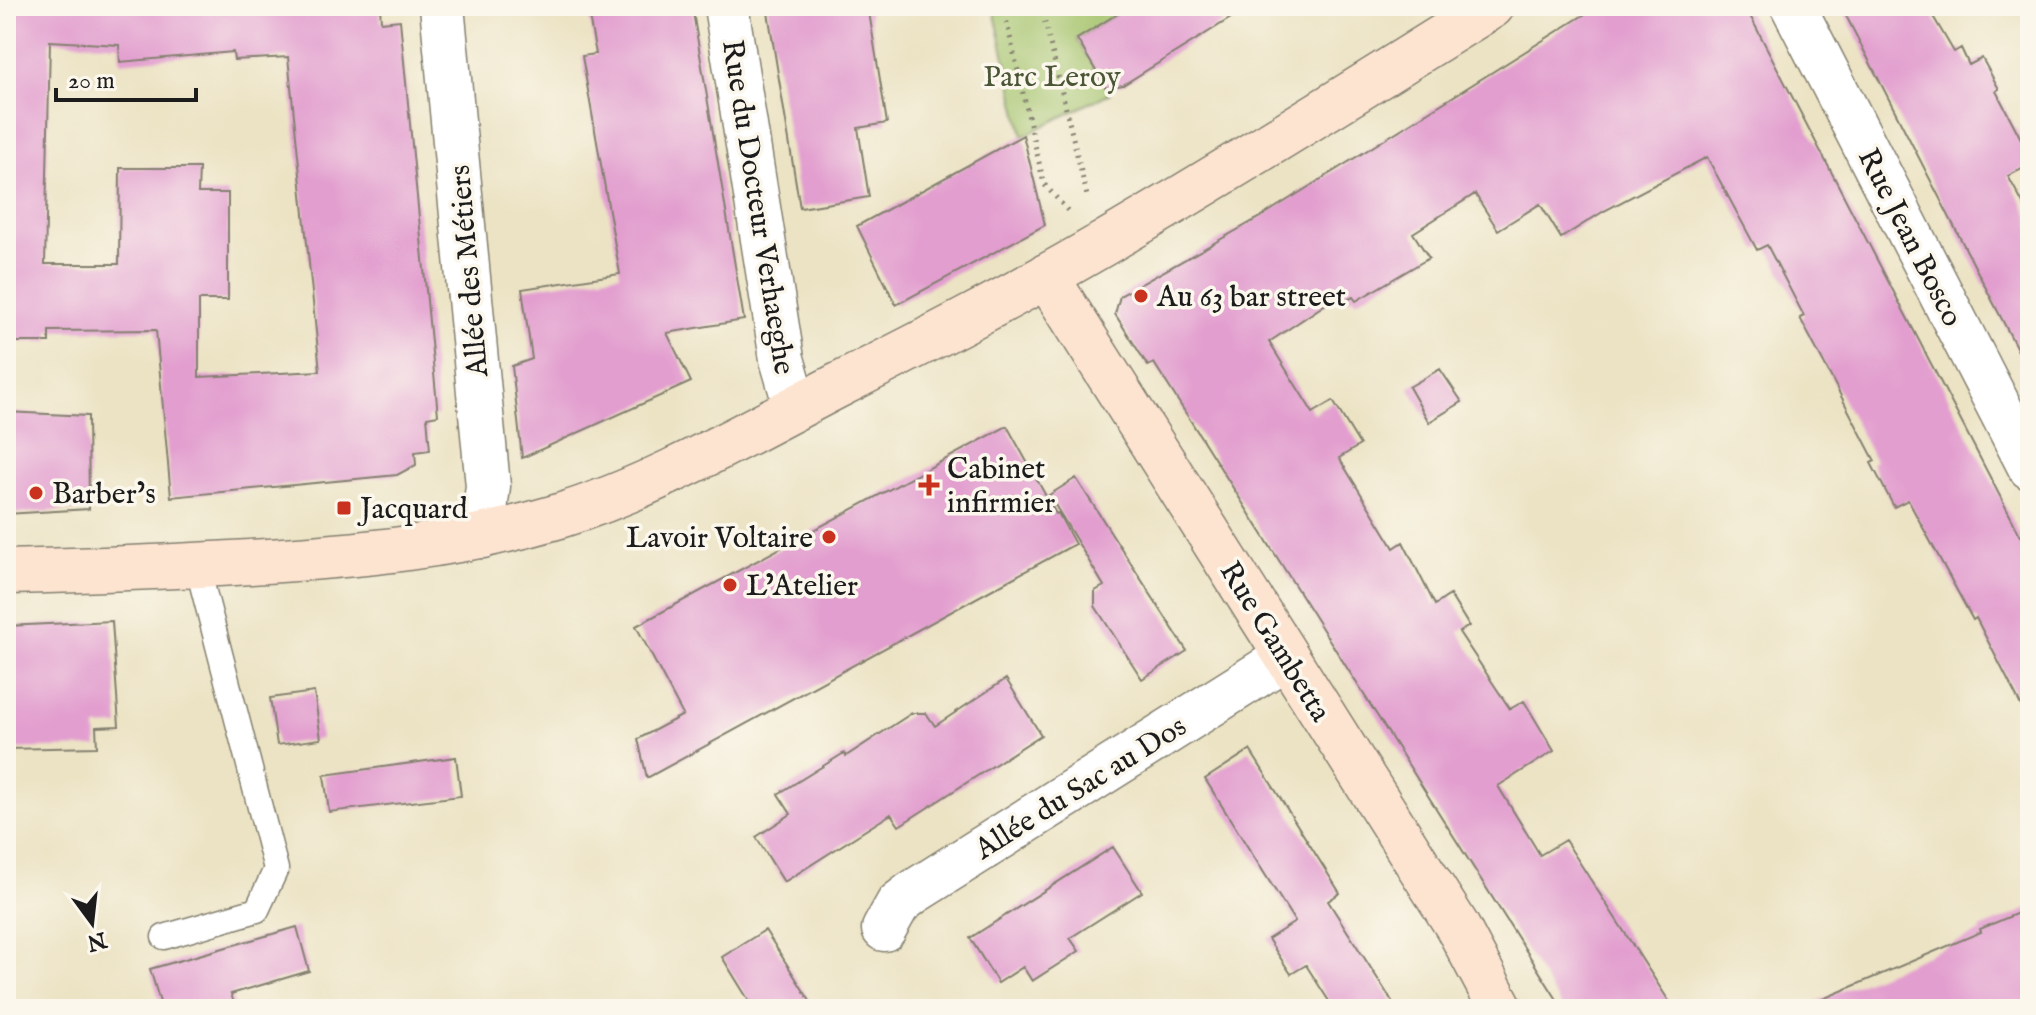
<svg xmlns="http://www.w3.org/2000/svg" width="2036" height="1015" viewBox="0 0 2036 1015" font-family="'IM FELL English',serif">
<rect width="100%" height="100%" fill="#fbf7ec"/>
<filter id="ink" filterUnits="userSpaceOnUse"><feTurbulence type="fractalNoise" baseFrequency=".0125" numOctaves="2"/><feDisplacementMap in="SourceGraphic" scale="16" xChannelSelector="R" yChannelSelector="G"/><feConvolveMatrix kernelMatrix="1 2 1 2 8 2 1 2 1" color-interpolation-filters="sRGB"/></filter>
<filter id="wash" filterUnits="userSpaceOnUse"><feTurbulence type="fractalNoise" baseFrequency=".006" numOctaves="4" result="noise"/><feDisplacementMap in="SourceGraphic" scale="32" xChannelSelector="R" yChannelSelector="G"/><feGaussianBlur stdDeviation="1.8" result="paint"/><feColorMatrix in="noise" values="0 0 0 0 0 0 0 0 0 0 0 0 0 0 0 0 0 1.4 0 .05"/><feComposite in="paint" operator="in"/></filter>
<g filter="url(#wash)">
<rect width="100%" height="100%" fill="#ece3c4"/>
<!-- green -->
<path fill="#a3c269" stroke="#606f42" stroke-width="2" d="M993,6H1130L1077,39L1110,93L1023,136Z"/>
<g id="blocks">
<!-- building -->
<path fill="#e29ecf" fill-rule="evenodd" d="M6,6H380L381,22L400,20L438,415L427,417L430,450L415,452L416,465L397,475L171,497L156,330L49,331V342H6ZM50,41L119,45L120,62L233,52L234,60L288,57L320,371L199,377V300H228V193H198L199,168H120L119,264H45Z
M587,6H692L744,320L667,333L691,382L522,458L512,366L532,359L522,289L620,274L582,56L596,54Z
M767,6H868L887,123L858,128L869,197L800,208Z
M1130,6H1250L1123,85L1106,88L1077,39Z
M1598,6H1745L2030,554V723L1976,618L1973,620L1908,500L1894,507L1871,463L1875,461L1800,318L1804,316L1767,245L1757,250L1707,157L1604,211L1561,238L1540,204L1498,230L1475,194L1413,233L1429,258L1356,301L1353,297L1345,301L1341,294L1269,342L1313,413L1333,401L1360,445L1339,458L1394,548L1403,542L1435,605L1450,595L1469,626L1459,632L1510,709L1524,701L1554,751L1498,786L1540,855L1565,840L1674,1009H1563L1154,363L1148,366L1115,314L1120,296L1262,216Z
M1841,6H1927L1954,52L1961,48L1969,65L1982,58L1999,89L1996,91L2030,156V165L2008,176L2030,217V374Z
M1023,135L1045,225L896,305L857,226Z
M1440,369L1462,402L1429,422L1409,387Z
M6,412L88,416L89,509L6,514Z
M1007,426L1056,514L1058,513L1075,544L647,778L638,739L683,715L636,626Z
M1076,478L1187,651L1142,679L1095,606V591L1104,586L1049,495Z
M112,621L119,726L96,727L97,747L6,749V626Z
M1006,679L1041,735L899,826L891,814L784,882L756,837L791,814L778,794L844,753L846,756L912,713H926L935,726Z
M314,692L321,739L277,745L270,698Z
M1250,750L1340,893L1328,901L1397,1009H1334L1306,965L1291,974L1268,939L1295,922L1205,779Z
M456,757L461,796L329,812L324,775Z
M1113,847L1142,892L1070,938L1079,951L1032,981L1023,967L998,983L970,938Z
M2030,908V1009H1799L1981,932L1980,929Z
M297,927L309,971L231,994L236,1009H162L150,969Z
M765,930L788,966L815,1009H754L722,957Z"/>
</g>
</g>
<g filter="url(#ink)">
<use href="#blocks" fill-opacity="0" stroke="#848070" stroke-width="2"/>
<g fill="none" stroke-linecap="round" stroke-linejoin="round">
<!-- lane casing -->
<g stroke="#848070" stroke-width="27">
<path id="lane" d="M164,937L257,910L276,869L197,565"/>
</g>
<!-- street casing -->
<g stroke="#848070" stroke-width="47">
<path id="street" d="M442,6L488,486L482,536
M726,6L782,359L796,407
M1793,6L2030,467
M884,929L898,904L912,893L1286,657"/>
</g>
<!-- secondary casing -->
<g stroke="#848070" stroke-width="47">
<path id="secondary" d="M1046,276L1457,926L1501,1009
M6,572C88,570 169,567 250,562C354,556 456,547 556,517C654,487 746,433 837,386C926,341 1016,295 1103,244C1234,168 1363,86 1492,6"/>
</g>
<!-- path -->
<path stroke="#848070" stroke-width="5" stroke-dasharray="2 6" stroke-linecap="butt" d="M1003,6L1044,184L1068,211
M1041,6L1088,200"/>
<!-- lane -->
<use href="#lane" stroke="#fff" stroke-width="24"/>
<!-- street -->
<use href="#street" stroke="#fff" stroke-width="44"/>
<!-- secondary -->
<use href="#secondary" stroke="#fde4d1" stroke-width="44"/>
</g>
</g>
<!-- markers -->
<g fill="#c8321e" stroke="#fbf7ec" stroke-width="3">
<circle cx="1141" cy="296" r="8"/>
<path d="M925 473h8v8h8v8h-8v8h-8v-8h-8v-8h8z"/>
<circle cx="36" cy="493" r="8"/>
<rect x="336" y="500" width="16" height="16" rx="4"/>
<circle cx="829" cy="537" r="8"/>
<circle cx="730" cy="585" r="8"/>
</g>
<g text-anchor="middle" stroke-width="7" stroke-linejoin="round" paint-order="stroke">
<!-- park labels -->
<g font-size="30" fill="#4b5637" stroke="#fbf7ec">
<text x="1052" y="86">Parc Leroy</text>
</g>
<!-- street labels -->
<g font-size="30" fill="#1c1c1c" stroke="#fbf7ec">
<text transform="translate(759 207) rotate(81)" y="10">Rue du Docteur Verhaeghe</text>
<text transform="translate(1911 237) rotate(63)" y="10">Rue Jean Bosco</text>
<text transform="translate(468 271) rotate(-95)" y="10">Allée des Métiers</text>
<text transform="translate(1276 641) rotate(58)" y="10">Rue Gambetta</text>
<text transform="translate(1080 787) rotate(-32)" y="10">Allée du Sac au Dos</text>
</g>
<!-- poi labels -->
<g font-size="30" fill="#1c1c1c" stroke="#fbf7ec" text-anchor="start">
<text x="1157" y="306">Au 63 bar street</text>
<text x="947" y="478">Cabinet<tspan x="947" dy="34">infirmier</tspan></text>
<text x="52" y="503">Barber’s</text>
<text x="360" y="518">Jacquard</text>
<text x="813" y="547" text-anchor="end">Lavoir Voltaire</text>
<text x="746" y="595">L’Atelier</text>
</g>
</g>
<!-- margin -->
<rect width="2036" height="1015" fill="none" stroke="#fbf7ec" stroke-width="32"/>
<!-- north arrow -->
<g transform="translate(92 923) rotate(165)" stroke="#fbf7ec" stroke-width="6" paint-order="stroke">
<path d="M0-6L14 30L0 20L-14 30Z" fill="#1c1c1c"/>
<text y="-12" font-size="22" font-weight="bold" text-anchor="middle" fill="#1c1c1c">N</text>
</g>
<!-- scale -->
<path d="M56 88v12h140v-12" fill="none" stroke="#1c1c1c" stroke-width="4"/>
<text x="68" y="88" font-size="24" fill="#1c1c1c" stroke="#fbf7ec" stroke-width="6" paint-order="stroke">20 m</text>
</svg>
